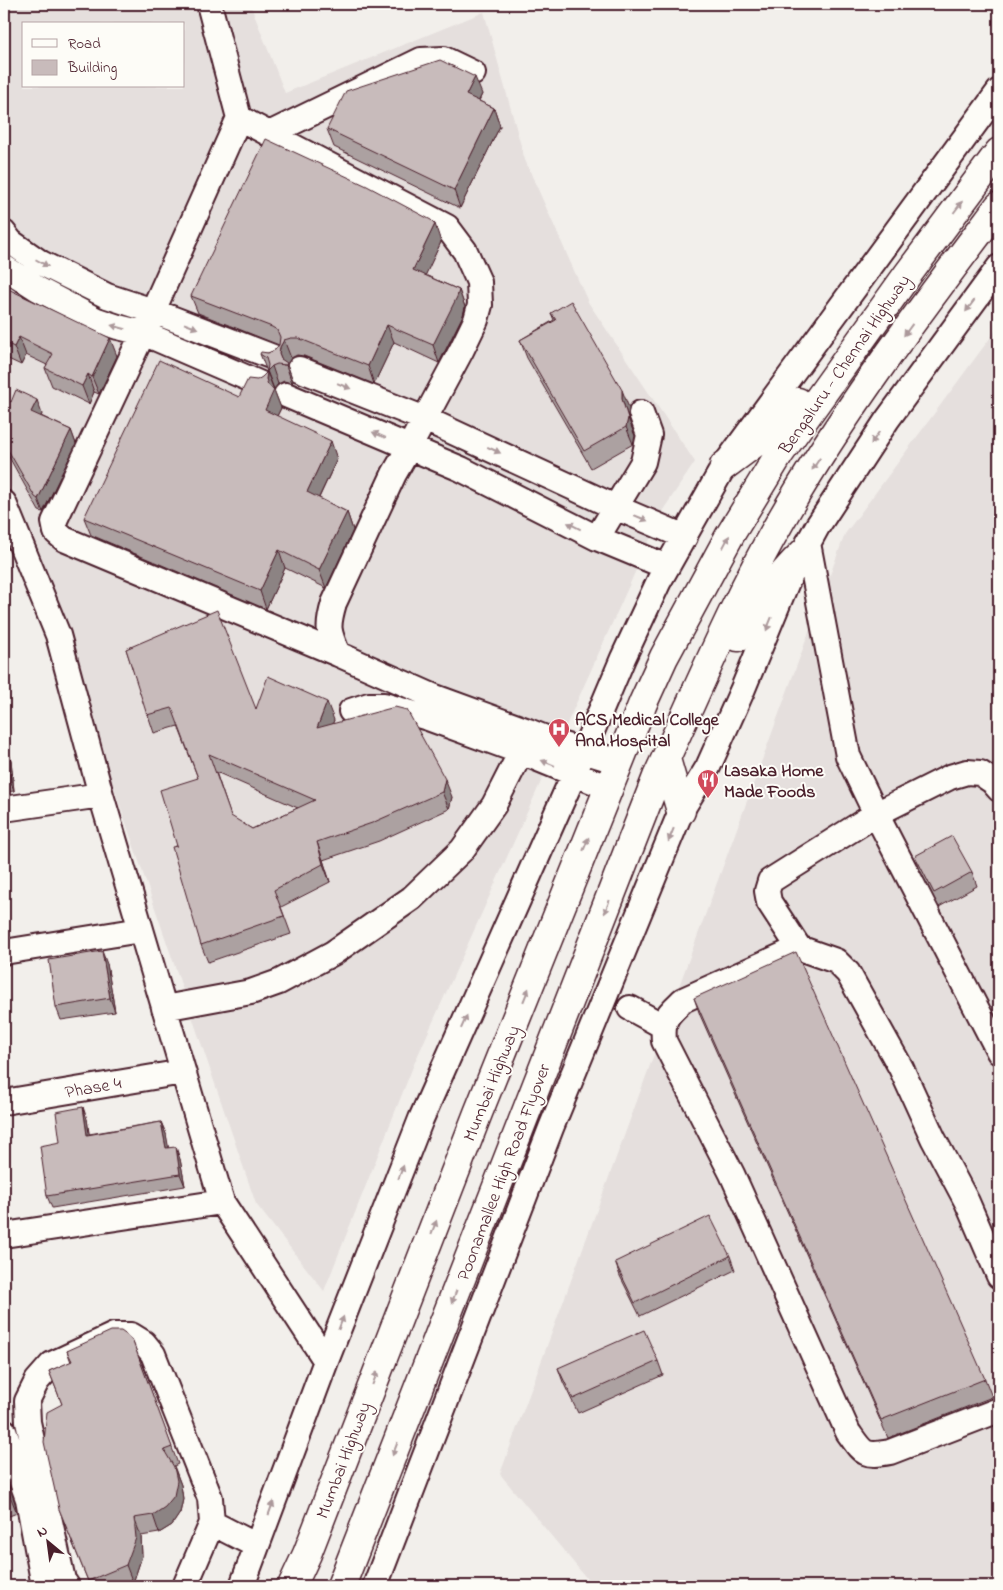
<svg xmlns="http://www.w3.org/2000/svg" width="1003" height="1590" viewBox="0 0 1003 1590" font-family="'Indie Flower',sans-serif">
<rect width="100%" height="100%" fill="#f2efeb"/>
<filter id="ink" filterUnits="userSpaceOnUse"><feTurbulence type="fractalNoise" baseFrequency=".02" numOctaves="2"/><feDisplacementMap in="SourceGraphic" scale="10" xChannelSelector="R" yChannelSelector="G"/><feConvolveMatrix kernelMatrix="1 2 1 2 8 2 1 2 1" color-interpolation-filters="sRGB"/></filter>
<g filter="url(#ink)">
<!-- built -->
<path fill="#e5dfdd" fill-rule="evenodd" d="M4,4H250L285,93L484,12L525,160L588,302L695,462L663,510L414,1064L324,1291L256,1204L4,466ZM24,24H184V86H24Z
M999,326V1586H593L500,1474L845,534Z"/>
<g fill="none" stroke-linecap="round" stroke-linejoin="round">
<!-- minor casing -->
<g stroke="#4a1f2b" stroke-width="28">
<path id="minor" d="M209,4L239,118L143,333L54,522L56,532L64,539L338,654
M239,118L447,227L465,251L479,282L480,305L476,320L461,351L409,448L394,474L334,603C327,627 328,631 338,654L435,697L528,731L563,745L619,762
M269,134L421,60L444,59L473,73
M4,233L11,242L41,263L107,296L153,311L273,357
M4,267L38,289L97,320L118,327L143,333L261,384
M299,369L425,419L615,507L685,537
M286,395L461,469L597,538L667,567
M4,503L58,635L101,795
M597,538L643,462L649,435L641,413
M808,543L848,756L876,814L999,1052
M435,697L428,718L521,752L609,788
M351,711L369,705H384L428,718
M999,789L992,781L980,773L967,772L950,777L876,814L770,881L767,891L769,902L799,948L836,961L848,973L901,1068L933,1138L967,1202L999,1276
M4,809L101,795L222,1202L326,1361
M799,948L683,1000C667,1015 662,1018 664,1041L732,1174L848,1432C863,1453 863,1457 890,1452L999,1410
M4,952L141,930
M164,1008L251,992L279,982L333,953L412,898L462,850L494,805L521,752L528,731
M630,1008L663,1026
M4,1102L183,1072
M4,1235L222,1202
M4,1431L28,1499L44,1586
M212,1523L257,1546
M67,1586L63,1580L28,1422L27,1401L37,1381L52,1364L114,1335H131L144,1343L153,1354L210,1498L212,1523L185,1586
M242,1586L326,1361L421,1119L574,774L623,658L659,581L724,466L999,91
M375,1586L551,1128L681,811L708,767L742,691L787,582L817,527L887,420L999,267"/>
</g>
<!-- highway casing -->
<g stroke="#4a1f2b" stroke-width="31">
<path id="highway" d="M724,466L775,428L798,402
M738,637C758,606 777,578 803,553
M666,759L681,811
M292,1586L307,1554L478,1113L643,703L664,657L730,535L780,453L908,274L999,152
M341,1586L657,777C697,692 733,604 780,522C843,411 922,308 999,206"/>
</g>
<!-- minor -->
<use href="#minor" stroke="#fdfcf7" stroke-width="24"/>
<!-- highway -->
<use href="#highway" stroke="#fdfcf7" stroke-width="28"/>
</g>
<!-- wall -->
<path fill="#aca1a1" stroke="#4a1f2b" fill-rule="evenodd" d="M482,94L479,101L494,108L500,126L460,208L334,147L327,129Z
M441,242L425,275L459,290L465,307L463,315L439,363L394,342L374,384L304,356L297,355L291,358L287,364L293,381L292,383L284,381L278,384L274,389L260,354L268,353L275,350L279,345L198,313L191,296Z
M4,287L117,356L99,394L94,392L89,404L52,386L45,368L47,365L26,355L21,365L4,357Z
M551,313L629,408L628,417L635,436L633,444L591,468L527,358L520,340L554,320Z
M273,389L274,390L281,408L277,416L337,459L319,498L347,512L353,530L326,588L285,568L266,609L91,535L84,518L239,397Z
M4,399L42,414L41,416L71,430L76,444L43,512L39,511L4,448Z
M126,649L256,709L334,720L332,724L452,797L449,809L379,841L323,860L330,882L281,907L291,934L208,962L201,945L177,846L198,778L178,726L154,733ZM216,772L298,808L252,829L231,817Z
M4,751L11,760L14,791L4,792Z
M915,856L972,872L977,886L939,907L920,870Z
M107,964L115,1012L61,1020L56,1007Z
M694,998L985,1379L992,1397L888,1438L700,1015Z
M87,1119L89,1134L161,1122L166,1134L168,1148L180,1159L185,1186L52,1208L47,1196L60,1142Z
M730,1256L735,1270L640,1316L620,1276L615,1262Z
M133,1342L178,1464L174,1466L181,1485L183,1499L180,1513L172,1525L159,1533L141,1536L142,1556L133,1583L125,1586H90L59,1509L62,1404L49,1371L71,1362L67,1351Z
M658,1361L663,1375L578,1413L563,1382L558,1368Z
M4,1472L15,1503L17,1513L4,1518Z"/>
<!-- shaded-wall -->
<path fill="#8c8383" stroke="#4a1f2b" d="M475,77L482,94L473,113L466,95Z
M494,108L500,126L460,208L454,190Z
M435,224L441,242L420,287L413,270Z
M459,290L465,307L463,315L439,363L433,345Z
M387,325L394,342L374,384L368,366Z
M19,337L26,355L21,365L14,347Z
M110,338L117,356L99,394L92,377Z
M284,340L291,358L287,364L293,381L292,383L286,365H283L279,354L280,347Z
M272,366L278,384L274,389L267,371Z
M267,372L281,408L271,428L265,410Z
M88,374L94,392L89,404L82,386Z
M622,390L629,408L628,417L622,399Z
M37,400L42,414L36,425L31,412Z
M628,418L635,436L633,444L626,427Z
M71,430L76,444L43,512L38,499Z
M331,441L337,459L313,510L307,492Z
M347,512L353,530L326,588L319,570Z
M279,550L285,568L266,609L260,591Z
M327,702L334,720L324,746L317,728Z
M8,750L11,760L14,791L11,782Z
M445,779L452,797L449,809L442,792Z
M317,842L323,860L330,882L323,864Z
M102,951L107,964L115,1012L110,998Z
M83,1107L87,1119L91,1147L87,1135Z
M161,1122L166,1134L171,1161L166,1148Z
M176,1147L180,1159L185,1186L180,1174Z
M174,1467L181,1485L183,1499L180,1513L172,1525L159,1533L153,1515Z
M4,1472L15,1503L17,1513L10,1496Z
M134,1518L141,1536L142,1556L133,1583L126,1565Z"/>
<!-- building -->
<path fill="#c8bbbb" stroke="#4a1f2b" fill-rule="evenodd" d="M440,60L475,77L466,95L494,108L454,190L327,129L346,91Z
M266,139L367,186L431,220L435,224L413,270L459,290L457,297L433,345L387,325L368,366L298,338H291L284,340L280,347L279,354L281,359L287,363L286,365L277,364L272,366L267,371L268,365L266,358L260,354L261,352L268,353L275,350L279,345L280,337L277,330L272,327L191,296Z
M4,287L110,338L92,377L88,374L82,386L45,368L53,354L19,337L14,347L4,342Z
M571,301L622,390V399L628,418L626,427L584,451L520,340L556,320L551,313Z
M159,360L239,397L248,379L257,380L262,377L267,372L266,379L268,385L274,390L265,410L331,441L307,492L347,512L319,570L279,550L260,591L84,518Z
M16,390L37,400L31,412L71,430L38,499L35,497L4,443V399L11,402Z
M217,610L256,709L268,676L327,702L317,728L395,707L407,710L445,779L442,792L372,823L317,842L323,864L274,890L284,916L201,945L172,847L177,846L160,790L198,778L172,708L147,715L126,649ZM209,754L315,800L252,829L231,816Z
M8,750L11,782L4,783V751Z
M952,836L972,872L934,893L915,856Z
M102,951L110,998L56,1007L49,960Z
M796,952L985,1379L881,1420L694,998Z
M83,1107L87,1135L161,1122L166,1148L176,1147L180,1174L47,1196L40,1146L60,1142L56,1112Z
M710,1216L730,1256L635,1303L615,1262Z
M644,1330L658,1361L573,1399L558,1368Z
M111,1331H121L128,1336L133,1342L172,1447L164,1450L174,1467L177,1481L174,1496L165,1507L153,1515L134,1518L136,1538L126,1565L88,1581L59,1509L44,1442L47,1412L62,1404L49,1371L72,1361L67,1351Z
M4,1472L8,1485L10,1496L4,1498Z"/>
<!-- one-way arrows -->
<defs><path id="oneway-solid" d="M-6-.8H1V-3.2L6.5 0L1 3.2V.8H-6Z" transform="scale(1.25)"/></defs>
<g fill="#ac999b">
<use href="#oneway-solid" transform="translate(958 207) rotate(-53)"/>
<use href="#oneway-solid" transform="translate(42 263) rotate(30)"/>
<use href="#oneway-solid" transform="translate(970 306) rotate(127)"/>
<use href="#oneway-solid" transform="translate(191 326) rotate(21)"/>
<use href="#oneway-solid" transform="translate(118 327) rotate(-165)"/>
<use href="#oneway-solid" transform="translate(908 330) rotate(126)"/>
<use href="#oneway-solid" transform="translate(344 386) rotate(22)"/>
<use href="#oneway-solid" transform="translate(379 435) rotate(-157)"/>
<use href="#oneway-solid" transform="translate(875 438) rotate(124)"/>
<use href="#oneway-solid" transform="translate(494 450) rotate(25)"/>
<use href="#oneway-solid" transform="translate(816 464) rotate(123)"/>
<use href="#oneway-solid" transform="translate(641 518) rotate(23)"/>
<use href="#oneway-solid" transform="translate(574 526) rotate(-153)"/>
<use href="#oneway-solid" transform="translate(726 542) rotate(-62)"/>
<use href="#oneway-solid" transform="translate(769 624) rotate(112)"/>
<use href="#oneway-solid" transform="translate(548 763) rotate(-158)"/>
<use href="#oneway-solid" transform="translate(671 835) rotate(112)"/>
<use href="#oneway-solid" transform="translate(586 844) rotate(-68)"/>
<use href="#oneway-solid" transform="translate(607 907) rotate(111)"/>
<use href="#oneway-solid" transform="translate(526 995) rotate(-68)"/>
<use href="#oneway-solid" transform="translate(464 1022) rotate(-66)"/>
<use href="#oneway-solid" transform="translate(401 1172) rotate(-69)"/>
<use href="#oneway-solid" transform="translate(434 1227) rotate(-69)"/>
<use href="#oneway-solid" transform="translate(454 1297) rotate(111)"/>
<use href="#oneway-solid" transform="translate(341 1323) rotate(-69)"/>
<use href="#oneway-solid" transform="translate(375 1378) rotate(-69)"/>
<use href="#oneway-solid" transform="translate(395 1449) rotate(111)"/>
<use href="#oneway-solid" transform="translate(271 1508) rotate(-70)"/>
</g>
</g>
<!-- icons -->
<defs>
<g id="hospital-pin" transform="scale(1.125)"><path d="M0 17L-7.5 6A9.5 9.5 0 1 1 7.5 6Z" fill="#d1495b" stroke="#fdfcf7"/><path d="M-5-5h3v3.5h4V-5h3V5h-3V1.5h-4V5h-3Z" fill="#fff"/></g>
<g id="restaurant-pin" transform="scale(1.125)"><path d="M0 17L-7.5 6A9.5 9.5 0 1 1 7.5 6Z" fill="#d1495b" stroke="#fdfcf7"/><path d="M-5-6h1v4h1v-4h1v4h1v-4h1v5L-1.5 .5V6h-2V.5L-5-1ZM5-6V6H3V1.5H1.5Q1.5-4 5-6Z" fill="#fff"/></g>
</defs>
<g fill-rule="evenodd">
<use href="#hospital-pin" x="559" y="729"/>
<use href="#restaurant-pin" x="708" y="780"/>
</g>
<g text-anchor="middle" stroke-width="4" stroke-linejoin="round" paint-order="stroke">
<!-- street labels -->
<g font-size="18" fill="#4a1f2b" stroke="#fdfcf7">
<text transform="translate(844 364) rotate(-55)" y="6">Bengaluru - Chennai Highway</text>
<text transform="translate(491 1083) rotate(-68)" y="6">Mumbai Highway</text>
<text transform="translate(93 1087) rotate(-10)" y="6">Phase 4</text>
<text transform="translate(503 1172) rotate(-69)" y="6">Poonamallee High Road Flyover</text>
<text transform="translate(343 1460) rotate(-69)" y="6">Mumbai Highway</text>
</g>
<!-- poi labels -->
<g font-size="18" font-weight="bold" fill="#4a1f2b" stroke="#fdfcf7" text-anchor="start">
<text x="575" y="725">ACS Medical College<tspan x="575" dy="21">And Hospital</tspan></text>
<text x="724" y="776">Lasaka Home<tspan x="724" dy="21">Made Foods</tspan></text>
</g>
</g>
<!-- margin -->
<rect width="1003" height="1590" fill="none" stroke="#fdfcf7" stroke-width="20"/>
<rect x="10" y="10" width="983" height="1570" fill="none" stroke="#4a1f2b" stroke-width="2" filter="url(#ink)"/>
<!-- legend -->
<rect x="22" y="22" width="162" height="65" fill="#fdfcf7" stroke="#b5a4a5"/>
<rect x="32" y="39" width="25" height="8" fill="#fdfcf7" stroke="#b5a4a5"/>
<text x="68" y="48" font-size="15" fill="#4a1f2b">Road</text>
<rect x="32" y="60" width="25" height="15" fill="#c8bbbb" stroke="#b5a4a5"/>
<text x="68" y="72" font-size="15" fill="#4a1f2b">Building</text>
<!-- north arrow -->
<g transform="translate(48 1542) rotate(331)" stroke="#fdfcf7" stroke-width="4" paint-order="stroke">
<path d="M0-4L9 19L0 12L-9 19Z" fill="#4a1f2b"/>
<text y="-8" font-size="14" font-weight="bold" text-anchor="middle" fill="#4a1f2b">N</text>
</g>
</svg>
